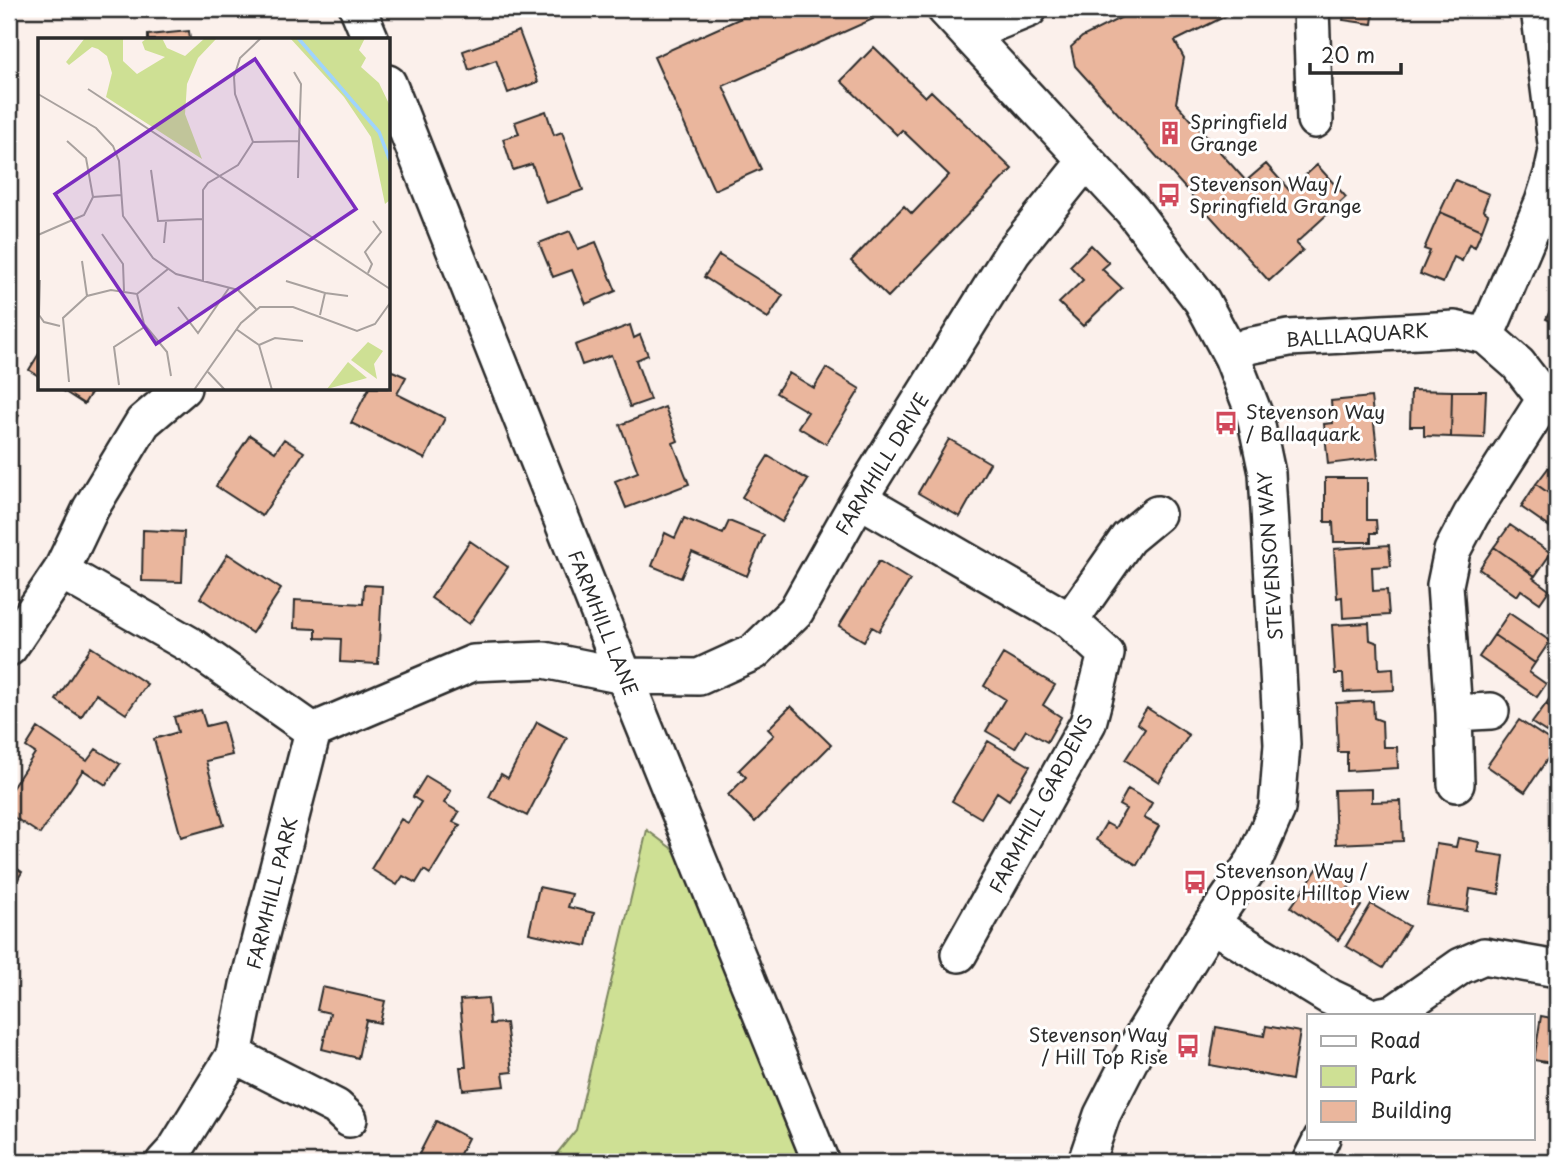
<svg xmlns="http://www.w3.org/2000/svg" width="1566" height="1171" viewBox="0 0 1566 1171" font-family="'Playpen Sans',sans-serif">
<rect width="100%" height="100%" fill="#fbf0eb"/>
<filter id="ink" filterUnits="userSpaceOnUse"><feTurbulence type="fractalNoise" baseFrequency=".0143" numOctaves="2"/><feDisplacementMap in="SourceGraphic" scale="14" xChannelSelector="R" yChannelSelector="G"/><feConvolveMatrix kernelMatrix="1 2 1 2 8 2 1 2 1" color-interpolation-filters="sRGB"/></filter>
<g filter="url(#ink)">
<!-- green -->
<path fill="#cee094" stroke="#7c8660" stroke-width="2" d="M647,830L683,857L801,1162H550L576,1130Z"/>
<!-- building -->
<path fill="#eab69d" stroke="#2b2b2b" stroke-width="2" d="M761,9H868L873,19L723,86L761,169L714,190L654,57Z
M1138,9H1240L1175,41L1184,58L1176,103L1246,181L1266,164L1289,190L1317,165L1346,197L1296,243L1303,250L1269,281L1075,66L1071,47L1082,37Z
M1345,9H1374L1372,24L1343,20Z
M189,31L190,40H148V35Z
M519,31L538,82L508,93L496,60L469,70L463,51Z
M874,47L925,97L931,91L1012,169L888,297L851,261L904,206L912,214L949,175L902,130L897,135L841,81Z
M546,111L554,135L562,132L583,190L546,203L532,164L513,170L503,139L519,134L515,122Z
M1455,180L1489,194L1483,210L1488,214L1482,230L1440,212Z
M1440,212L1482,230L1475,247L1469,244L1462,261L1454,257L1443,283L1420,274L1430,251L1424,249Z
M570,231L578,249L596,242L616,291L586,304L572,270L553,277L539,243Z
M1091,245L1109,263L1102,269L1122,288L1083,326L1059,303L1083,280L1070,266Z
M719,255L783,295L768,318L704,277Z
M1557,296V324L1546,319Z
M630,325L634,338L640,335L648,355L636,360L650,400L630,407L611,355L582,365L575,345Z
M40,352V377L29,370Z
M826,368L860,389L826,444L798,427L808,412L776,393L789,373L814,388Z
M388,369L406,377L397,394L445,418L425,459L351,423L369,388H388Z
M59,388H94L84,404Z
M1411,390L1452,391L1451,437L1424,436V426H1410Z
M1452,391H1486L1484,438L1451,437Z
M1371,397L1378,458L1328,464L1324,424L1333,423L1331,401Z
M665,407L678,441L673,443L689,484L626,508L615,481L638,472L620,425Z
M9,409L19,415L9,432Z
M250,435L275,452L284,439L304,452L262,516L216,486Z
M949,439L990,463L960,517L918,493Z
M768,456L808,480L782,522L742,497Z
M1552,463L1557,467V499L1536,484Z
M1325,478H1367V520H1376L1377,533H1371V542H1334L1333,522H1325Z
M1536,484L1557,499V532L1521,507Z
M684,518L723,534L729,521L764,535L747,576L692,552L681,578L652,566L665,533L675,538Z
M1510,525L1551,553L1535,576L1494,547Z
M143,530L184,532L182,582L142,581Z
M470,541L508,567L469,624L431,598Z
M1389,545L1391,566L1372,567L1373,591L1387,590L1389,615L1343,618L1342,597L1337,598L1334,549Z
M1494,547L1535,576L1533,578L1549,590L1540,603L1521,590L1517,596L1479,569Z
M228,554L281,589L252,633L200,598Z
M879,561L910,580L879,631L872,627L864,641L839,626Z
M364,585L382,586L378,664L340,662L341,639L316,638V629L294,628L295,600L363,604Z
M1509,613L1550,641L1535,663L1494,635Z
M1369,623L1370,640L1378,643L1379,669L1393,668L1394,690L1344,692L1343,674H1335L1332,625Z
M1494,635L1535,663L1529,672L1546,684L1537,697L1479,657Z
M91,647L147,684L126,714L96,694L81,717L56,700Z
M1003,654L1055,685L1043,705L1061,717L1047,742L1026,730L1015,748L986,731L1005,699L984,686Z
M1557,687V712L1546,704Z
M1373,701L1374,718L1382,721L1383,747H1397L1398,768L1347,771V752H1338L1336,703Z
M1546,704L1557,712V739L1532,723Z
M791,706L831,745L755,822L728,795L746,777L739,770L774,735L768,729Z
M1147,708L1189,735L1159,782L1125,760L1145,729L1137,723Z
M201,710L206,726L223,722L232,755L206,761L224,825L181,837L154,739L178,732L174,717Z
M1519,720L1557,745L1525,792L1487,766Z
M537,722L567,738L527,816L489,797L501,774L508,778Z
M38,728L87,761L96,749L120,764L106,785L83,770L40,834L9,814V793L35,753L26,747Z
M988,741L1030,766L1009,800L997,792L981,818L952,801Z
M426,776L451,791L444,803L459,812L453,822L460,825L430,874L424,870L416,883L403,876L397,885L371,869L401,819L408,823L421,802L413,797Z
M1128,789L1152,803L1144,818L1159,826L1137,865L1096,840L1106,823L1115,828L1126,809L1119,805Z
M1372,789V802L1401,801L1403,841L1336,844L1334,790Z
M1458,838L1479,842L1477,852L1504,856L1499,894L1470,889L1467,911L1427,905L1436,844L1456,847Z
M1322,862L1352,883L1344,894L1361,906L1338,940L1291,907Z
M9,863L22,872L9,894Z
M539,887L572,894L568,907L594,913L587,946L529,933Z
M1371,904L1409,926L1383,968L1346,946Z
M322,987L385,1001L380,1023L366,1020L358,1058L322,1049L330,1013L317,1010Z
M488,998L490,1024L506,1023L512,1072L503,1073L505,1086L463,1090L460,1067H466L460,1000Z
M1541,1016L1557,1019V1064L1534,1060Z
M1266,1026L1300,1032L1292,1080L1210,1065L1216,1027L1264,1036Z
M436,1121L468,1138L456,1162H415Z"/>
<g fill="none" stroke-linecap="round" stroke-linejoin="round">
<!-- minor casing -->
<g stroke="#2b2b2b" stroke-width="40">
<path id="minor" d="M358,9L371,40
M945,9L1132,210L1202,301L1232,357L1255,416L1267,473L1282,744L1277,809L1254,861L1211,924L1144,1033L1102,1115L1086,1162
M1311,9L1315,120
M968,34L1029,9
M388,83L624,676L821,1162
M1486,336L1543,202L1552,174L1557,151L1539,9
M1232,357L1248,346L1289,338L1455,329L1486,336L1518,364L1545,399L1557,409
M859,499L1070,621L1106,654L1088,723L959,954
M61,571L91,508L143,422L183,388
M1070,621L1128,538L1157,514
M9,648L61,571L192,646L313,731
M1454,713L1491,711
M1456,784L1454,713L1445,585L1452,551L1471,515L1545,399
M1211,924L1330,997L1368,1015
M1382,1015L1394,1013L1461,966L1484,956L1557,969
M234,1055L336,1107L349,1119
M164,1162L175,1150L234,1055L248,985L313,731L473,663L544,660L624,676L699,677L754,652L796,611L859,499L1013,252L1085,162
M1310,1162L1322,1138"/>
</g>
<!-- minor -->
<use href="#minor" stroke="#fff" stroke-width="35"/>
</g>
</g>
<!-- icons -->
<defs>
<g id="building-bare" transform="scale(1.89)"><path d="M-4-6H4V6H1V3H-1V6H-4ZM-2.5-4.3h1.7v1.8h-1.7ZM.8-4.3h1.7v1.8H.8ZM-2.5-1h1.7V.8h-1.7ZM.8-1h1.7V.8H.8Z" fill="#d1495b" stroke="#fff" stroke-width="2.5" paint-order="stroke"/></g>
<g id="bus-bare" transform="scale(1.89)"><path d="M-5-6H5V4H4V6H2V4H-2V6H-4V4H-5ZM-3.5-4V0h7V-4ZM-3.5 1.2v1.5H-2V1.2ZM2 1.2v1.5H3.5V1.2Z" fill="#d1495b" stroke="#fff" stroke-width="2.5" paint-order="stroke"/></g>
</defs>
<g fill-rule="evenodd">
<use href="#building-bare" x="1170" y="133"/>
<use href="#bus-bare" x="1169" y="195"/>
<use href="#bus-bare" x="1226" y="423"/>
<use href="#bus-bare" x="1195" y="882"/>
<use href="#bus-bare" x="1188" y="1046"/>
</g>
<g text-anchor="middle" stroke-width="6" stroke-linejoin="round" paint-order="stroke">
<!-- poi labels -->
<g font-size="19" fill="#2b2b2b" stroke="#fff" text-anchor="start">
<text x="1190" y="129">Springfield<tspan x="1190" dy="22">Grange</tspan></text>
<text x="1189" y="191">Stevenson Way /<tspan x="1189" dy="22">Springfield Grange</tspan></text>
<text x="1246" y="419">Stevenson Way<tspan x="1246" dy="22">/ Ballaquark</tspan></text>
<text x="1215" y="878">Stevenson Way /<tspan x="1215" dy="22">Opposite Hilltop View</tspan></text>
<text x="1168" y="1042" text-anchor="end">Stevenson Way<tspan x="1168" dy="22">/ Hill Top Rise</tspan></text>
</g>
<!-- street labels -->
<g font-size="19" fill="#2b2b2b" stroke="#fff">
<text transform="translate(1357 335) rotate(-4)" y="7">BALLLAQUARK</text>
<text transform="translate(882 464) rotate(-59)" y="7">FARMHILL DRIVE</text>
<text transform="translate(1270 556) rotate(-94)" y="7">STEVENSON WAY</text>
<text transform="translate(603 623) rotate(68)" y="7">FARMHILL LANE</text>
<text transform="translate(1041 804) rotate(-62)" y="7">FARMHILL GARDENS</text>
<text transform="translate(272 893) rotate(-76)" y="7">FARMHILL PARK</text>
</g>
</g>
<!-- overview -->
<g transform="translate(38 38)">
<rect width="352" height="352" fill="#fbf0eb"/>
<path d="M47,0H85V23L99,36L127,19L107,12L104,4L108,1L124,0L129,10L147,18L167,0H179L160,20L149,46L147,76L164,121L68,59L74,35L69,18L60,11L54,9L31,27L28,24ZM252,0H327L321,12L328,20L323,29L341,45L352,68V162L347,166L333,99L306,59ZM330,304L345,313L336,326L339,341L313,322ZM310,324L329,340L289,351Z" fill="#cee094"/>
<path fill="none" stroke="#9fd4fd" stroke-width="3.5" d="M260,0L341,94L352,123"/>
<path fill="none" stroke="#a8a19e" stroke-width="2" d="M50,51L352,251M0,56L58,90L75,108L81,123L85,178L115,220L138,236L200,252L218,271M29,103L48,120L55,159M215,104L261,103L263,46L256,34M113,132L120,183L165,181M260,140L261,103M64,196L85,226L86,253M0,197L46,177L55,159L83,157M126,205L128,184M44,223L49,258M330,235L334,226L327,214L343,194L335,183M2,242L1,277L6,284L22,288M248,243L287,255L282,277M165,244V152L170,145L200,127L215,104L197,56L196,39L202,20L223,0M287,255L310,258M99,256L106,286L129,314L133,338M140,269L160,295L191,250M198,291L221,307L234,352M221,307L237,300L265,303M170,334L187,352M31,344L25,280L49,258L73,252L99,256L130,231M81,347L76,309L108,288M156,352L203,285L222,269H255L319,293L337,286L352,265"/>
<path fill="#7b2cbf" fill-opacity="0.15" stroke="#7b2cbf" stroke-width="3.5" d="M217,21L318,171L118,306L17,156Z"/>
<rect width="352" height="352" fill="none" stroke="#2b2b2b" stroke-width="3.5"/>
</g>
<!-- margin -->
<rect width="1566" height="1171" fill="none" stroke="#fff" stroke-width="35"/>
<rect x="18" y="18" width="1531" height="1136" fill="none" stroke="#2b2b2b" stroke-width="2.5" filter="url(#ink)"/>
<!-- legend -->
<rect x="1307" y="1014" width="228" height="126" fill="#ffffff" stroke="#aaaaaa" stroke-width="2"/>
<rect x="1321" y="1036" width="35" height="10" fill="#ffffff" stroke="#aaaaaa" stroke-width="2"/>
<text x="1370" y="1048" font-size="21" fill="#2b2b2b">Road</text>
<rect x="1321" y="1066" width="35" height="21" fill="#cee094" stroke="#aaaaaa" stroke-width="2"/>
<text x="1370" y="1084" font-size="21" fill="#2b2b2b">Park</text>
<rect x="1321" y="1101" width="35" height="21" fill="#eab69d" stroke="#aaaaaa" stroke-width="2"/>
<text x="1370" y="1118" font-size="21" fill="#2b2b2b">Building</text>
<!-- scale -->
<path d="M1310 63v10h91v-10" fill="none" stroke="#2b2b2b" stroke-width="3.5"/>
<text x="1321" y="63" font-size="21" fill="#2b2b2b" stroke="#ffffff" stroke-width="5" paint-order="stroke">20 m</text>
</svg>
